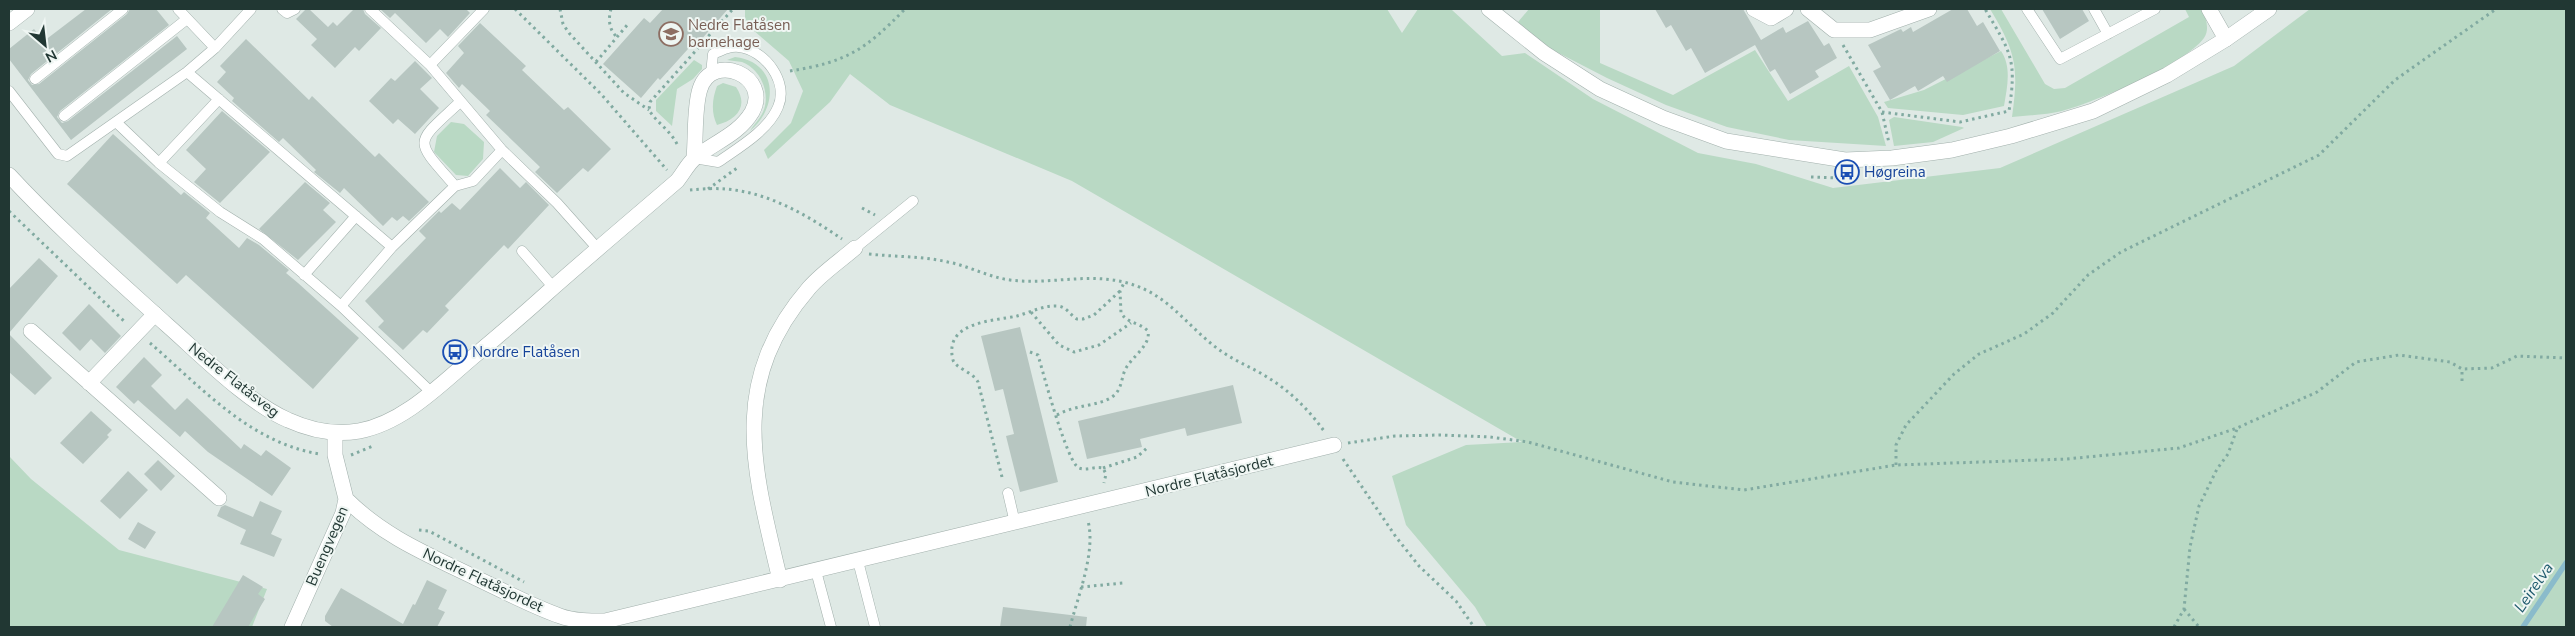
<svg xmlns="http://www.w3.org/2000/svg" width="2575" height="636" viewBox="0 0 2575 636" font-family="'Nunito Sans',sans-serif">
<rect width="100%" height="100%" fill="#dfe9e5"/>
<!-- green -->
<path fill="#b9d9c4" d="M745,9H1387L1402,33L1418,9L1452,10L1502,56L1525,53L1593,99L1698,153L1756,164L1833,188L2000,168L2234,66L2310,9H2566V627H1487L1475,607L1406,525L1392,476L1466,445L1522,442L1072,181L890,105L850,74L830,102L768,159L764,150L791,123L803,91L789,61L745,23Z
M1529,9H1600V63L1673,95L1755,50L1788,101L1849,66L1878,117L1886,146L1789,140L1727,127L1666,105L1607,78L1547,47L1518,22Z
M1990,9H2001L2045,84L2054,89L2065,88L2189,17L2185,9H2202C2206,18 2210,29 2204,38C2184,65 2095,102 2062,111C2046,115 2028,115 2012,117C2019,67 2016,52 1990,9Z
M2001,51C2012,67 2007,88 2004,106L1963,115L1888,108L1884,102L1924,90Z
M735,57C778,62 779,107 750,131C753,125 760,119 763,112C771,94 761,69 742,62C737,61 731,61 727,60Z
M694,60L702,65V69L693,79L677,89L672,126L656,111V100Z
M723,83L736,87C749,106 737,120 717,125C711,113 712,99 717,86Z
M1894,117L1962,127L1964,128L1933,142L1894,146L1889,120Z
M451,122L464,124L484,142L483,159L468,176L456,175L434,152L437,136Z
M9,456L31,479L119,550L267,589L252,627H9Z"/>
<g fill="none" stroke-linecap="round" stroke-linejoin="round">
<!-- stream -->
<path stroke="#8abbcb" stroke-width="5.5" d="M2523,627L2566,563"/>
</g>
<!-- building -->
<path fill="#b7c6c1" d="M86,9H112L31,74L28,80L32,85L39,84L127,14L130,9H156L169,25L60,111L57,117L62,123L68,121L177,36L187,49L71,140L9,59V49L34,29L44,41Z
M306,9H309L328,27L333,22L337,26L354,9H363L365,14L381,28L359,51L355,47L335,68L311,45L317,39L296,19Z
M380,9H466L470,13L448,37L440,29L426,43L395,13L390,18Z
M663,9H728L700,41L697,39L660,80L658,78L641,98L603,64L644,18L650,23Z
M1655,9H1743L1761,40L1783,27L1786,33L1808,21L1824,46L1829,43L1837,58L1815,71L1819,77L1790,94L1775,69L1770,72L1755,45L1705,73L1691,48L1686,51L1671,25L1666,28Z
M1953,9H1967L1977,26L1983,22L2000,51L1947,82L1943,76L1918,91L1915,86L1890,100L1873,71L1881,67L1868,45L1901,29L1903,32L1911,27L1913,32Z
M2042,9H2082L2089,21L2060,39Z
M480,23L526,66L522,70L564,110L568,107L611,149L588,172L583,168L557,193L535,172L540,167L486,115L490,111L462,84L459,88L446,73L464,53L458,46Z
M246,39L309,100L312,96L375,157L379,153L429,202L409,221L403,216L397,221L392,217L383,226L344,188L340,193L314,172L316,170L283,138L279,142L232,101L234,98L217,82L226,72L220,66Z
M415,61L432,78L420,89L439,108L415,134L398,119L393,124L369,101L391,78L395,81Z
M222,111L270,152L220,203L194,182L206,169L186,150Z
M113,134L181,195L184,192L210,213L206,218L239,248L247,238L259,245L289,270L286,273L298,283L359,338L313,389L186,275L177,284L67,184Z
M500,168L520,188L526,182L549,205L508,249L504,245L445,306L449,310L427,333L423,330L403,350L378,327L384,321L365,301L426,238L419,231L439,211L441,213L452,203L460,210Z
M305,182L330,203L323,210L336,222L298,260L259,229Z
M39,258L58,276L9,333V289Z
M89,304L121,336L105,353L91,339L80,351L62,333Z
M1020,327L1058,482L1020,492L1006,436L1014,434L1003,389L995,391L981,336Z
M9,334L52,378L35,395L9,372Z
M144,357L162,375L151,386L175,410L187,398L241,449L244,444L261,456L266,450L291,468L272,496L208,452L185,431L180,437L138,400L134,404L116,387Z
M1233,385L1242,423L1187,436L1185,428L1140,439L1142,447L1087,459L1078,421Z
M91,411L112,430L107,435L109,437L83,464L60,443Z
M158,460L175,476L161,491L144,474Z
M128,471L148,490L120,519L100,501Z
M260,501L282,511L271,534L282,539L274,557L240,544L246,530L217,516L221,507L225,505L253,517Z
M138,522L156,532L145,549L128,539Z
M243,575L263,587L258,594L265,599L248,627H212Z
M427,580L447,590L438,609L445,612L437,627H333L325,621V616L341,588L403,624L413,604L415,605Z
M1003,607L1087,617L1086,627H1000Z"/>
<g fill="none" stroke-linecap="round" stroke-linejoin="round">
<!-- service casing -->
<g stroke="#a2b0ac" stroke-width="11">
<path id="service" d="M178,9L215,48
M282,9L287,13L295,9
M370,9L430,65L502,150L557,203L598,249
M2027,9L2060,59L2155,9
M2094,9L2108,34
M430,65L484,9
M187,72L392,247
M35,79L123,9
M9,91L58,154L67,156L187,72L215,48L251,9
M64,116L187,19
M116,122L159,163L220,212L263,239L341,306L431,392
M694,158L718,162C738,148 768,131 778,107C789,82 765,50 739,47C729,46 722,50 713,54L711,74
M159,163L219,99
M455,186C413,138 414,145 460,102
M855,248L913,201
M522,251L554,288
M304,275L356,216
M341,306L392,247L455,186L473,181L502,150
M1008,493L1015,523
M858,561L875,627
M816,571L831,627"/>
</g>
<!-- minor casing -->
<g stroke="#a2b0ac" stroke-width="16">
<path id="minor" d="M1754,9L1771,18L1786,9
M1808,9L1834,30H1870L1929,9
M2209,9L2226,39
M9,23L27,9
M31,331L219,498
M89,383L155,314
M346,499C384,537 429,555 476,578C504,591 531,606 560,616C574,621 590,621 605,621L1334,445
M780,580C754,470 727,383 809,288C822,273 840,261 855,248
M292,627L343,513L346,499L335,455V433"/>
</g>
<!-- tertiary casing -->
<g stroke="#a2b0ac" stroke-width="16">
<path id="tertiary" d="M1489,9L1544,53L1600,89L1663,118L1726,141L1845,160L1892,158L1952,150L2011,136L2093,111L2167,75L2226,39L2269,9
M9,175C58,228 113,276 167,325C200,354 248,403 288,420C310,430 335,435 359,431C403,423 440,385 473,357C498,336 523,315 547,293C590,255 634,218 677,181C683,174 688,163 696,157C715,142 739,134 752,112C772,76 712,51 700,89C694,107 696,137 694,158"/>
</g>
<!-- path -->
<path stroke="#81aaa1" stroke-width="3" stroke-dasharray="2.5 4" stroke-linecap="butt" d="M515,9L601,94L667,170
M560,9L563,24L569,33L624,93L649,110
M611,9C608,19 609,30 617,37
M704,41L733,9
M1843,45L1882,112L1889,143
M596,62L628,24
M790,71C847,62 865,50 905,9
M1882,112L1960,122L2009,111C2017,59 2011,53 1985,9
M677,144C670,130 657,123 649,110L650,102L700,46
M1811,177L1842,178
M708,189L737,168
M690,190C701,189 714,188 725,189C768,192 807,215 842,239
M862,208L875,215
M9,211L126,323
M869,254C896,257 922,256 948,262C969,266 988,277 1010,280C1057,286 1101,267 1148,291C1177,306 1196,335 1224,353C1237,362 1253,368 1267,377C1289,390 1309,410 1324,431
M1031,312L1059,345L1074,352L1099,345L1131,323
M150,343C201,387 250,443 320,454
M1030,352L1038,355C1043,372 1067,463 1079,468C1086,471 1095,466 1103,468L1106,474L1104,483
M2462,381V369
M1057,415C1074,405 1099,406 1112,397C1122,390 1121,379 1125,370C1131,357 1151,346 1148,331C1139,322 1128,324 1121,313L1120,291L1124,283
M1348,443L1395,436L1440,435L1490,437L1528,442L1673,482L1744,490L1896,465L2067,459L2179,448L2237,428L2317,392L2356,362L2399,355L2450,362L2462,369L2492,368L2517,356L2566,358
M351,455L373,446
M1343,459L1396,537L1419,566L1456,601L1474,627
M1896,465V445L1906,425L1954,374L1979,354L2024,334L2053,313L2088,275L2121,252L2319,155L2395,80L2496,9
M1103,468L1137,457L1147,448
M1002,477L978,382C973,372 955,368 953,360C943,321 995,321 1017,316C1031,312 1044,305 1058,306C1067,307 1070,315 1077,319H1083L1094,315L1120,291
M419,530L429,531L524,582
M1081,587L1123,583
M2184,609L2199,627
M1070,627C1078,596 1096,552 1088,521
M2174,627L2184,609L2190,547L2199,506L2217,469L2228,454L2237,429"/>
<!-- service -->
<use href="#service" stroke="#fff" stroke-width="10"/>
<!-- minor -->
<use href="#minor" stroke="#fff" stroke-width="15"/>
<!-- tertiary -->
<use href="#tertiary" stroke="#fff" stroke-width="15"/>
</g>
<!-- icons -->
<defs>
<g id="school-ring" transform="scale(1.25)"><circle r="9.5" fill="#eff6f3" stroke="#8d6e63" stroke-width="1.5"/><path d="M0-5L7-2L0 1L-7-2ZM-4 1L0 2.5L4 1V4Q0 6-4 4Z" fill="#8d6e63"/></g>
<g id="bus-ring" transform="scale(1.25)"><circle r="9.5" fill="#eff6f3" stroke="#1a4fb4" stroke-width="1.5"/><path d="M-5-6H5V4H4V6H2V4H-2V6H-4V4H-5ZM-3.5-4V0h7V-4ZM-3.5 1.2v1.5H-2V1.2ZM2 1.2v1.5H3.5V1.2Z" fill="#1a4fb4"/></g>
</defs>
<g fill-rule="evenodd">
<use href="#school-ring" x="671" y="34"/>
<use href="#bus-ring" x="1847" y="172"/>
<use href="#bus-ring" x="455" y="352"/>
</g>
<g text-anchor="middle" stroke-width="4" stroke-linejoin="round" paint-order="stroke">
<!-- education labels -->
<g font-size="15" fill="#785e54" stroke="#eff6f3" text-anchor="start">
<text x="688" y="30">Nedre Flatåsen<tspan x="688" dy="17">barnehage</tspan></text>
</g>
<!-- transit labels -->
<g font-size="15" fill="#164399" stroke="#eff6f3" text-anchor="start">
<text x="1864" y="177">Høgreina</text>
<text x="472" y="357">Nordre Flatåsen</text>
</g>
<!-- street labels -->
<g font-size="15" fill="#213733" stroke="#eff6f3">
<text transform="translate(234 380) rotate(38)" y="5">Nedre Flatåsveg</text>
<text transform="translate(1209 476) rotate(-14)" y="5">Nordre Flatåsjordet</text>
<text transform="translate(327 546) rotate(-67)" y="5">Buengvegen</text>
<text transform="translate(483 580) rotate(25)" y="5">Nordre Flatåsjordet</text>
</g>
<!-- water labels -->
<g font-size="16" font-style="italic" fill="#205b6e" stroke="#eff6f3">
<text transform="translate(2533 587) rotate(-56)" y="6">Leirelva</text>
</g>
</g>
<!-- border -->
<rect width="2575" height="636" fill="none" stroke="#213733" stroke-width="20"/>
<!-- north arrow -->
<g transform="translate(45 45) rotate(152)" stroke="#eff6f3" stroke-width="4" paint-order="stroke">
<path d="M0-4L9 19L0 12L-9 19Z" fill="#213733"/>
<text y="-8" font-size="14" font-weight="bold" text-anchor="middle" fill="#213733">N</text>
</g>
</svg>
